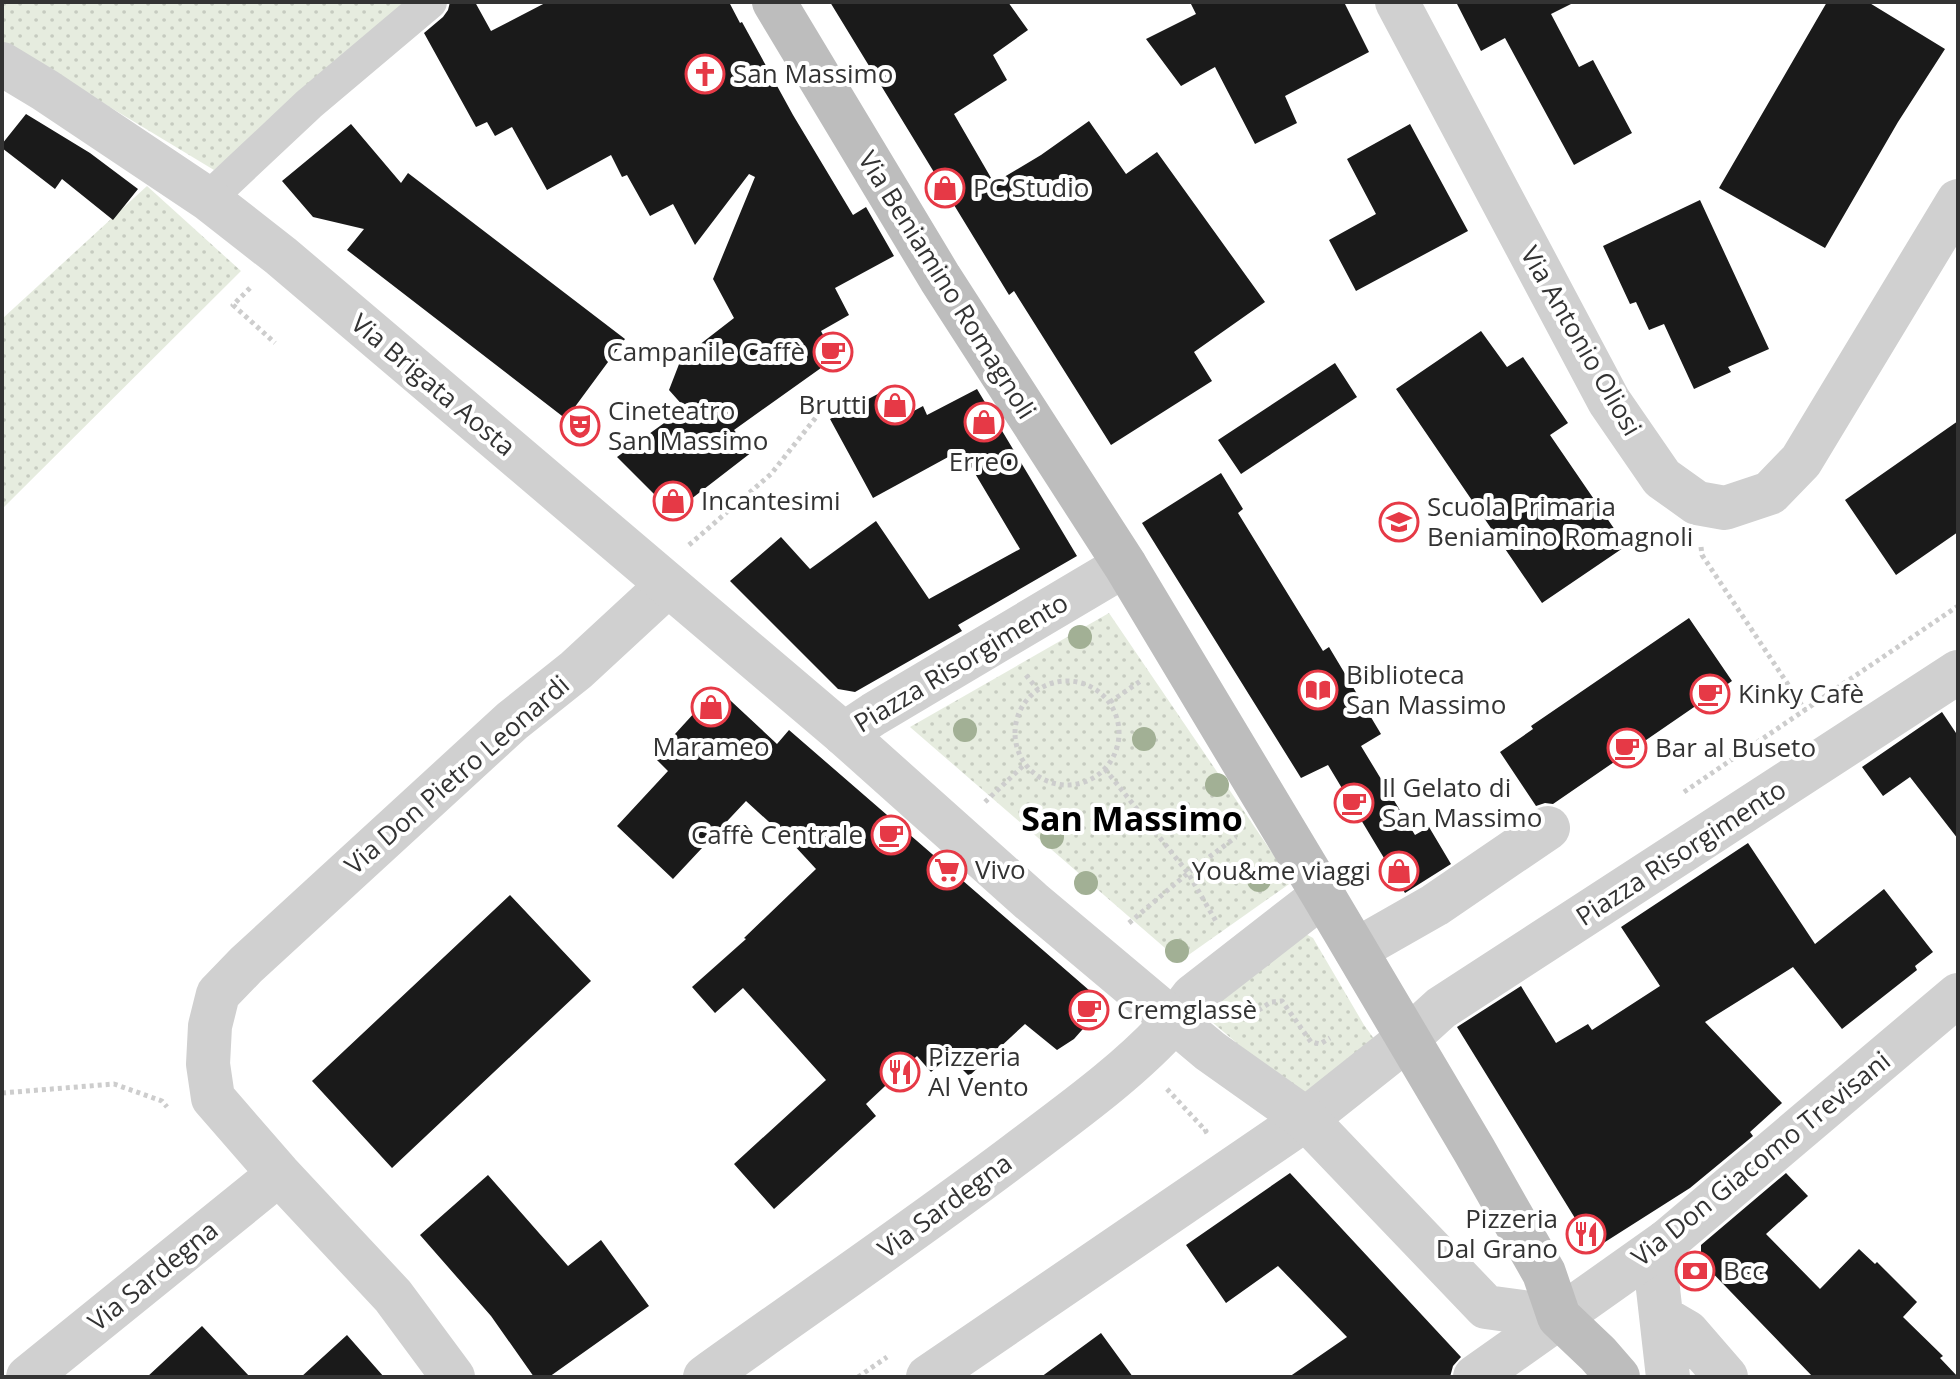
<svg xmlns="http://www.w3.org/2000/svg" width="1960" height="1379" viewBox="0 0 1960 1379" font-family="'Open Sans',sans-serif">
<defs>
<pattern id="grass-dots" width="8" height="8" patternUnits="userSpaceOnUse" patternTransform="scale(2)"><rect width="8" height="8" fill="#e6ecdf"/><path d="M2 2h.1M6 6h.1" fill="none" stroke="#c6cbc0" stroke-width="1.8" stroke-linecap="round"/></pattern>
</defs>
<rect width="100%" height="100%" fill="#fff"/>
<!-- grass -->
<path fill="url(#grass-dots)" d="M2,2H408L214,170L2,42Z
M147,186L241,271L2,509V319Z
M1109,613L1292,882L1180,961L910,727Z
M1304,933L1313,938L1364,1025L1380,1047L1306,1102L1205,1016L1208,998Z"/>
<!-- building -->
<path fill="#1a1a1a" d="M450,2H475L491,31L547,2H729L740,23L742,22L793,115L853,215L866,207L894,256L835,288L849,315L821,331L835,358L734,430L752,452L673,513L617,457L685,408L669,390L681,359L734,318L713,279L755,177L749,174L695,245L673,204L650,216L627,175L622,177L611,155L547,190L512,127L495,136L487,122L476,127L424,33L443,17L448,10Z
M830,2H1008L1028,30L993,55L1007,80L954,114L994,183L1041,155L1089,121L1126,174L1157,152L1265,302L1194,352L1212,381L1111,445L1014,291L1009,295Z
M1190,2H1344L1369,52L1285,96L1297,123L1255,144L1215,67L1181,86L1146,39L1196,14Z
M1456,2H1575L1551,14L1579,67L1593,60L1632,133L1574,165L1505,38L1481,51Z
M1827,2H1868L1945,49L1898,122L1825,248L1719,188Z
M26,114L90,153L138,189L113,220L62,179L55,189L2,148V144Z
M351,124L401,183L408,173L625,339L566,419L347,250L364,229L313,217L282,181Z
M1410,124L1468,231L1356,291L1329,240L1376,214L1347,159Z
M1700,200L1769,349L1728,367L1731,372L1694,389L1664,324L1649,330L1636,302L1630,304L1603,246Z
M1481,331L1507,367L1523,357L1568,423L1550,435L1626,546L1542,603L1396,389Z
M1335,363L1357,397L1241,474L1218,440Z
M895,385L910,413L923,406L927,415L977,389L1077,556L958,625L962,631L855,692L838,689L730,581L781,537L810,569L876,521L929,599L1020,549L961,450L873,498L830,419Z
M1958,421V532L1896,575L1845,500Z
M1221,473L1243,509L1238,513L1323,651L1329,647L1381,734L1361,746L1415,835L1429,827L1451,864L1405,893L1328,765L1301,778L1142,523Z
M1689,618L1732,681L1553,804L1545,803L1536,806L1500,752L1533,729L1531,726Z
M717,688L777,744L789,730L1105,1004L1074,1039L1057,1050L1025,1024L969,1076L949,1056L931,1072L917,1056L866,1104L876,1116L774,1209L734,1164L826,1080L743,988L715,1013L692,987L746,939L744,938L816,869L792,843L746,801L673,879L617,826L668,771L654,757Z
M1942,712L1958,736V839L1910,777L1883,796L1862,767Z
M1748,843L1815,944L1884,889L1933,952L1915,966L1917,970L1842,1029L1793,967L1705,1022L1782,1103L1750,1132L1753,1136L1690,1188L1594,1249L1457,1027L1521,986L1556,1043L1588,1024L1592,1030L1660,986L1621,927Z
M510,895L591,981L392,1168L312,1081Z
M1290,1173L1461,1357L1453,1366L1450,1377H1289L1347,1337L1278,1266L1226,1303L1186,1245Z
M1786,1173L1808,1196L1766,1234L1820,1289L1859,1249L1875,1264L1877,1262L1917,1302L1903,1317L1943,1356L1940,1358L1958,1377H1813L1701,1261V1245Z
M488,1175L568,1266L601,1240L649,1306L549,1377H534L491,1316L420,1235Z
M202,1326L250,1377H147Z
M1101,1333L1133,1377H1041Z
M347,1335L384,1377H301Z"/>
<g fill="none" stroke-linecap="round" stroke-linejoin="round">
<!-- path -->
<path stroke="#cdcdcd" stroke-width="5" stroke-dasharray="4 4" stroke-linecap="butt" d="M250,288L233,305L275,343
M689,545L771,474L817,416L826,410
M1701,547L1702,555L1805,710
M1026,675L1038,690
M1015 733a52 52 0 1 1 104 0a52 52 0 1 1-104 0Z
M1110,702L1142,680
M1105,769L1188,873L1217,923
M1684,792L1958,606
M985,802L1025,764
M1129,923L1188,873L1236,837
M1245,1019L1271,1002L1282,1001L1311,1042L1320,1044L1330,1038
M1167,1089L1206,1131L1202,1133
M2,1093L114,1084L162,1101L167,1107
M858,1377L887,1357"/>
<!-- pedestrian -->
<path stroke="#d0d0d0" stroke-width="34" d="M208,199L309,104L430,2"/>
<!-- minor -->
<path stroke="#d0d0d0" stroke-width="44" d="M1397,2L1609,401L1662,478L1697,503L1725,508L1770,493L1801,461L1958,201
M844,734L874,714L1125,565
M1356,950L1435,905L1548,828
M1174,1021L1193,996L1323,895
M1667,1241L1657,1280L1668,1377
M1663,1318L1687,1332L1726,1377
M28,1377L279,1174
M453,1377L393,1296L279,1174L213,1098L208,1064L210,1026L218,994L246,965L512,721L576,670L668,585
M928,1377L1306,1119L1408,1038L1441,1008L1958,672"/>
<!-- tertiary -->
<path stroke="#d0d0d0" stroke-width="44" d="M2,64L45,90L208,199L281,256L844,734L1031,901L1174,1021L1210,1051L1306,1119L1486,1307L1559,1317
M705,1377C808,1303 914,1231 1016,1154C1069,1114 1131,1070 1174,1021
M1475,1377L1667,1241L1958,995"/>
<!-- secondary -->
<path stroke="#bdbdbd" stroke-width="44" d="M774,2L940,278L1125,565L1323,895L1474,1150L1544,1273L1559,1317L1598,1354L1618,1377"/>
</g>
<!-- trees -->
<g fill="#a2b095">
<circle cx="1080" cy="637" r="12"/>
<circle cx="965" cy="730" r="12"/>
<circle cx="1144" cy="739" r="12"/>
<circle cx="1217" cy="785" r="12"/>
<circle cx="1052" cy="837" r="12"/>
<circle cx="1259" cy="880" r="12"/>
<circle cx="1086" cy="883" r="12"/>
<circle cx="1177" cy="951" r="12"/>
</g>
<!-- icons -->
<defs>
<g id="church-ring" transform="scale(2)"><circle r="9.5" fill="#fff" stroke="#e63946" stroke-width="1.5"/><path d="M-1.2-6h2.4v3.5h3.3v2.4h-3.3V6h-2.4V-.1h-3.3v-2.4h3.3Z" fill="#e63946"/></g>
<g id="shop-ring" transform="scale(2)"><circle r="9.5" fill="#fff" stroke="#e63946" stroke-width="1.5"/><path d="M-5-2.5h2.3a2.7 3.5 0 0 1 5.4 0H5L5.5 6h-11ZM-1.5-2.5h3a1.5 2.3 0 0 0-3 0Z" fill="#e63946"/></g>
<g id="cafe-ring" transform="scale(2)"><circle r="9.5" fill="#fff" stroke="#e63946" stroke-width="1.5"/><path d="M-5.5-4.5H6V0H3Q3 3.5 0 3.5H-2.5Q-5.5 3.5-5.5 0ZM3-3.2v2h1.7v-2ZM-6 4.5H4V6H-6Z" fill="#e63946"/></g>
<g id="theatre-ring" transform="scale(2)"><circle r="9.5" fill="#fff" stroke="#e63946" stroke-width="1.5"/><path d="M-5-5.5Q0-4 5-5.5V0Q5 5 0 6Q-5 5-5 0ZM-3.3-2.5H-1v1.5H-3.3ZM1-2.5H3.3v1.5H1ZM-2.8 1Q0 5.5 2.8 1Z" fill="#e63946"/></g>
<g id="school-ring" transform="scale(2)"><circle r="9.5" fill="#fff" stroke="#e63946" stroke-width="1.5"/><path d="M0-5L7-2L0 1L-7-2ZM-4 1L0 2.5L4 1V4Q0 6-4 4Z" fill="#e63946"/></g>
<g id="library-ring" transform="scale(2)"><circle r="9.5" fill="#fff" stroke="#e63946" stroke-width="1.5"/><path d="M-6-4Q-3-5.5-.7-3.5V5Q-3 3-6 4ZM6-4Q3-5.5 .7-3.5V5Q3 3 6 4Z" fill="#e63946"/></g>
<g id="supermarket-ring" transform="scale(2)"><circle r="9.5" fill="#fff" stroke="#e63946" stroke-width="1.5"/><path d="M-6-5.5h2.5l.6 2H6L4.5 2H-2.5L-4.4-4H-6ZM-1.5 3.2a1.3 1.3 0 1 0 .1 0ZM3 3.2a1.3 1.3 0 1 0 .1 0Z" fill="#e63946"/></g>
<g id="restaurant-ring" transform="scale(2)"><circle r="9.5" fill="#fff" stroke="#e63946" stroke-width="1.5"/><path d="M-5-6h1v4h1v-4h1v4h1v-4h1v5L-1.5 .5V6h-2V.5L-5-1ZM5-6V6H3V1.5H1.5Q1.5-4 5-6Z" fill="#e63946"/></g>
<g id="bank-ring" transform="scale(2)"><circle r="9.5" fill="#fff" stroke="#e63946" stroke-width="1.5"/><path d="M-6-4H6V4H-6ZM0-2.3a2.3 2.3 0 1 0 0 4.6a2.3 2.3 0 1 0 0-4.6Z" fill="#e63946"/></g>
</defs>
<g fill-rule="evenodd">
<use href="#church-ring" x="705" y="74"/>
<use href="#shop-ring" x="945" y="188"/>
<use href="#cafe-ring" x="833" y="352"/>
<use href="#shop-ring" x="895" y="405"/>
<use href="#shop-ring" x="984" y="422"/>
<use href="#theatre-ring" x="580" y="426"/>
<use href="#shop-ring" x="673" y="501"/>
<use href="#school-ring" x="1399" y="522"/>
<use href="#library-ring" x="1318" y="690"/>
<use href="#cafe-ring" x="1710" y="694"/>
<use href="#shop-ring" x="711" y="707"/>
<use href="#cafe-ring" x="1627" y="748"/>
<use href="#cafe-ring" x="1354" y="803"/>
<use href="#cafe-ring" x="891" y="835"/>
<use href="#supermarket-ring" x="947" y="870"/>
<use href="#shop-ring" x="1399" y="871"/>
<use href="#cafe-ring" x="1089" y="1010"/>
<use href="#restaurant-ring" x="900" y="1072"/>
<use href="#restaurant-ring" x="1586" y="1234"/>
<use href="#bank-ring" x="1695" y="1271"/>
</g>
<g text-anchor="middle" stroke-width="8" stroke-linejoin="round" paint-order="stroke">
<!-- poi labels -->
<g font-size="26" fill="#333" stroke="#fff" text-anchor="start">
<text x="733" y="83">San Massimo</text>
<text x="973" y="197">PC Studio</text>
<text x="805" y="361" text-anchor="end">Campanile Caffè</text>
<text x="867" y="414" text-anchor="end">Brutti</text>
<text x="608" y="420">Cineteatro<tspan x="608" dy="30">San Massimo</tspan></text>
<text x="984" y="471" text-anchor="middle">ErreO</text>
<text x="701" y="510">Incantesimi</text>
<text x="1427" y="516">Scuola Primaria<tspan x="1427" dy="30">Beniamino Romagnoli</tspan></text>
<text x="1346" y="684">Biblioteca<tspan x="1346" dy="30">San Massimo</tspan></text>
<text x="1738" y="703">Kinky Cafè</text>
<text x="711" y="756" text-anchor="middle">Marameo</text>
<text x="1655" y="757">Bar al Buseto</text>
<text x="1382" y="797">Il Gelato di<tspan x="1382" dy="30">San Massimo</tspan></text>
<text x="863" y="844" text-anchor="end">Caffè Centrale</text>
<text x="975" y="879">Vivo</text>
<text x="1371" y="880" text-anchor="end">You&amp;me viaggi</text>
<text x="1117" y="1019">Cremglassè</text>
<text x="928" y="1066">Pizzeria<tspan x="928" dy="30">Al Vento</tspan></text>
<text x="1558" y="1228" text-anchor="end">Pizzeria<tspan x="1558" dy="30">Dal Grano</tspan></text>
<text x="1723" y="1280">Bcc</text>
</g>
<!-- street labels -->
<g font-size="26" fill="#333" stroke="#fff">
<text transform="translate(947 285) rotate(58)" y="9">Via Beniamino Romagnoli</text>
<text transform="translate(1581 341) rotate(60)" y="9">Via Antonio Oliosi</text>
<text transform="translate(433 385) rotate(40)" y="9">Via Brigata Aosta</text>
<text transform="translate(961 663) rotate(-31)" y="9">Piazza Risorgimento</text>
<text transform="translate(457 775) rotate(-41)" y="9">Via Don Pietro Leonardi</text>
<text transform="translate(1681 853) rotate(-33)" y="9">Piazza Risorgimento</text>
<text transform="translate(1761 1159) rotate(-39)" y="9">Via Don Giacomo Trevisani</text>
<text transform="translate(945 1206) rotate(-36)" y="9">Via Sardegna</text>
<text transform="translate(153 1276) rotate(-39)" y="9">Via Sardegna</text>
</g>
<!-- district labels -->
<g font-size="34" font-weight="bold" fill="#000" stroke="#fff">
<text x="1132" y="831">San Massimo</text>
</g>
</g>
<!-- border -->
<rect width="1960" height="1379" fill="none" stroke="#333333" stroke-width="8"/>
</svg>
